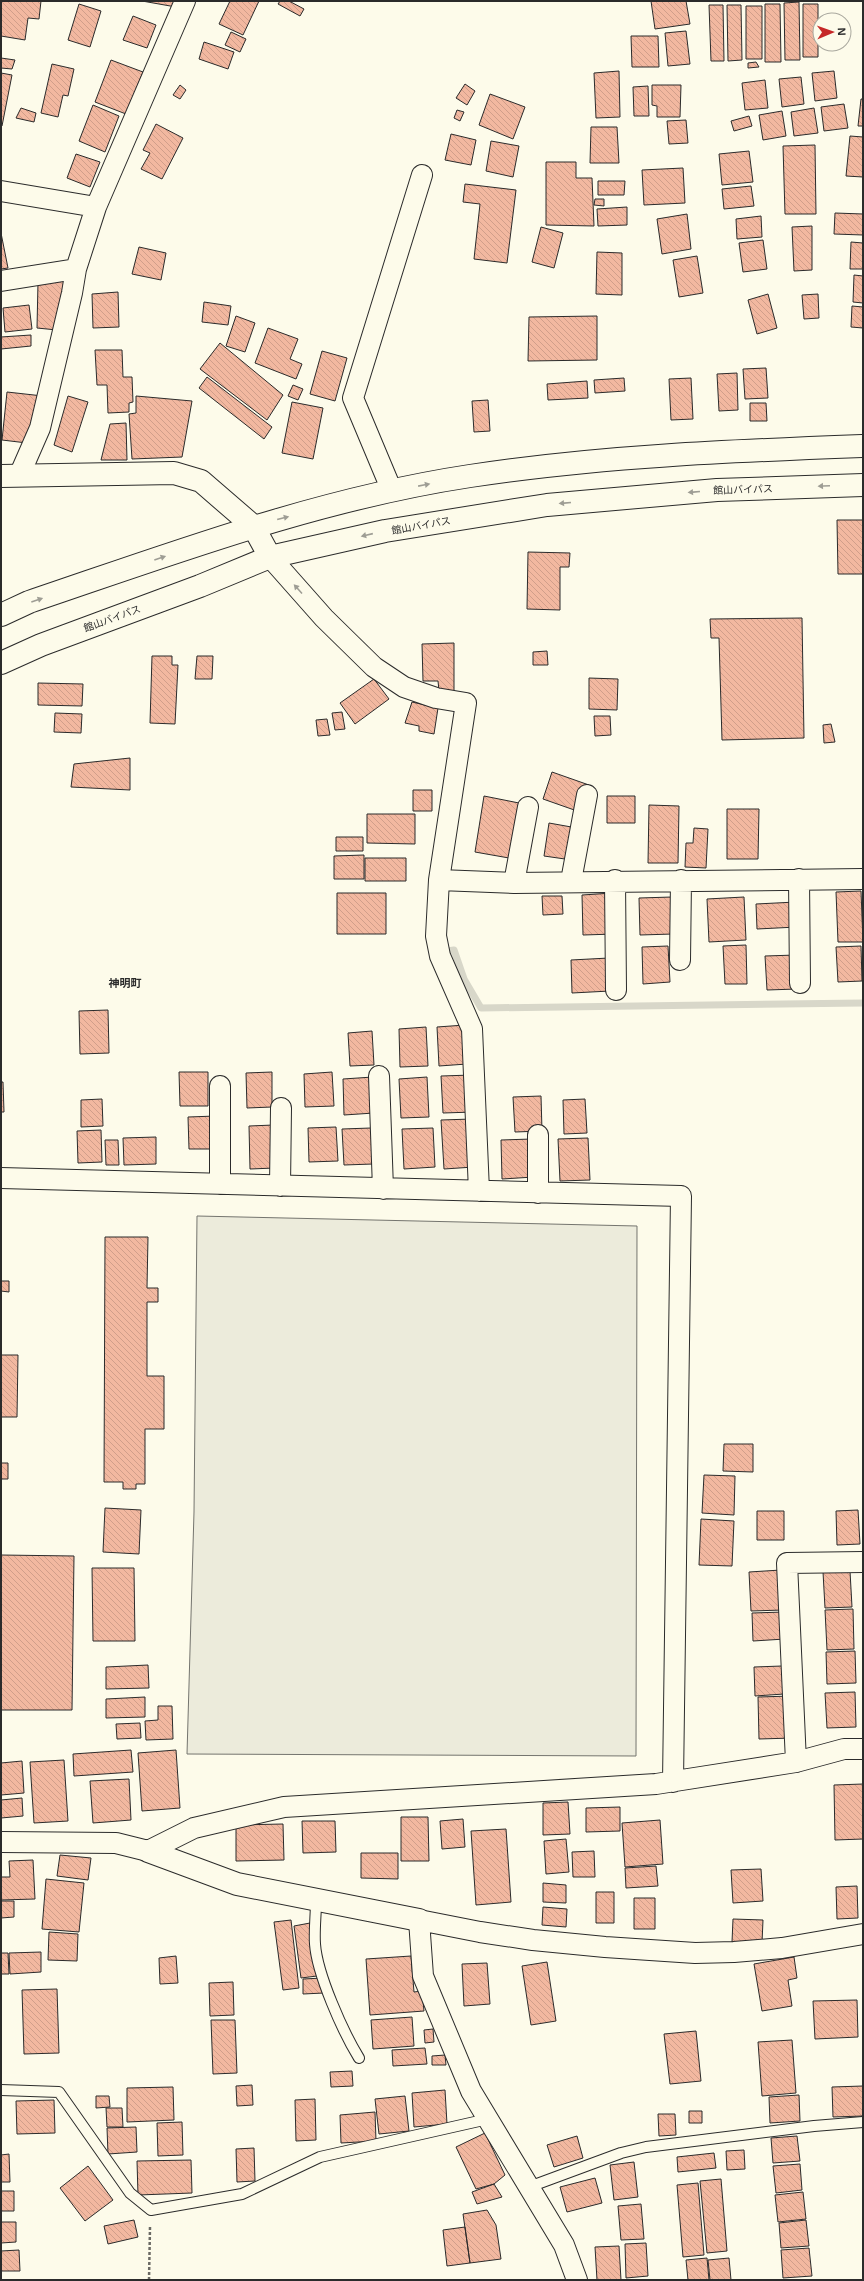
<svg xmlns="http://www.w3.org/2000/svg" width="864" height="2281" viewBox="0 0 864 2281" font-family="Helvetica,'Noto Sans JP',sans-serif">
<defs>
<pattern id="building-back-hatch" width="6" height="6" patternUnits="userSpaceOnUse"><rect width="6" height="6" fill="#f2b8a0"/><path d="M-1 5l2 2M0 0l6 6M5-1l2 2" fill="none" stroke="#d09e8a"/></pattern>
</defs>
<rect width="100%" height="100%" fill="#fdfbea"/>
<!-- pitch -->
<path fill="#ecebdb" stroke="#74746e" d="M197,1216L637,1226L636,1756L187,1754L194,1512Z"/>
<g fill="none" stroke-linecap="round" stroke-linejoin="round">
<!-- stream -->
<path stroke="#d8d7c9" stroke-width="7" d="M447,951L454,950L464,979L481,1008L863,1003"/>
</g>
<!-- building -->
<path fill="url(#building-back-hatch)" stroke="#2b2b2b" d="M1,1H41L39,19L28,18L25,40L1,36Z
M142,1H177L176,7Z
M230,1H259L243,35L219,24Z
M280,1H289L304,9L300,16L278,4Z
M651,1H686L690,24L655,29Z
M799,2L800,60H785L784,3Z
M79,4L101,11L90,47L68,40Z
M765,4H780L781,62H765Z
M803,4H818V57H803Z
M709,5H723L724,61H711Z
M727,5H741L742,60L728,61Z
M746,6H762V59H746Z
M133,16L156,25L147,48L123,40Z
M686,31L690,64L668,66L665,33Z
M231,32L246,39L240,52L225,45Z
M631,36H658L659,67H632Z
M204,42L234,52L228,69L199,59Z
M1,58L15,60L12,69L1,68Z
M111,60L143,72L126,114L95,102Z
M756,62L759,67L748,68V63Z
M52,64L74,69L68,96L63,95L58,117L41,113Z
M619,71L620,117L596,118L594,73Z
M834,71L837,98L815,101L812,73Z
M1,73L12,75L2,126H1Z
M801,77L804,104L782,107L779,79Z
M765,80L768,108L745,110L742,83Z
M465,84L475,91L467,105L456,98Z
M180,85L186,90L180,99L173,95Z
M652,85H681L680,117H657V106L652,105Z
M648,86L649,116H634L633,87Z
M490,94L525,107L513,139L479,125Z
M861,99H863V126H858Z
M844,104L848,128L824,131L821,107Z
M93,105L119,116L105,152L79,141Z
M21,108L36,113L34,122L16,118Z
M814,108L818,133L794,136L791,112Z
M457,110L464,112L460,121L454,118Z
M782,111L786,136L763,140L759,115Z
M749,116L752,126L734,131L731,121Z
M686,120L688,143L669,144L667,121Z
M156,124L183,138L162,179L141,169L150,153L143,150Z
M591,127H617L619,163H590Z
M451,134L476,140L471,165L445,160Z
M850,136L863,137V177L846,176Z
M491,141L519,146L513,177L486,171Z
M815,145L816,214H785L783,146Z
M749,151L753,182L722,185L719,154Z
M76,154L100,162L90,187L67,178Z
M546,162H576V178H592L594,226L546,225Z
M683,168L685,203L644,205L642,170Z
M598,181H625L624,195H598Z
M465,184L516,190L507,263L474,259L480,204L463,202Z
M751,186L754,206L724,209L722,189Z
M595,199H604V206L594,205Z
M627,207V225L598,226L597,209Z
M835,213L863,214V235L834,234Z
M687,214L691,249L662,254L657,219Z
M761,216L762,237L737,239L736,219Z
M812,226V270L794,271L792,227Z
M541,227L563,233L554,268L532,262Z
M1,233L8,268L1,269Z
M763,240L767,269L743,272L739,243Z
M851,242L863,243V269H850Z
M139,247L166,253L161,280L132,274Z
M597,252L622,253V295L596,294Z
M697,256L703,293L679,297L673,260Z
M854,275L863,276V303L853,302Z
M67,278L57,330L37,328L38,282Z
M118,292L119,327L93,328L92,294Z
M768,294L777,328L757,334L748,300Z
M818,294L819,318L804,319L802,295Z
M204,302L231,306L228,325L202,322Z
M29,305L32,329L5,332L3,308Z
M852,306L863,307V328L851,327Z
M236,316L255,323L245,352L226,346Z
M597,316V360L528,361L529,317Z
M268,328L298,339L290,359L302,364L296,379L255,363Z
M31,335V346L1,349V337Z
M220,343L283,395L267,420L200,369Z
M95,350H122L123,377H132L133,402L129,403V412L108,413L107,385H97Z
M322,351L347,358L335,401L310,394Z
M766,368L768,398L745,399L743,369Z
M737,373L738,410L719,411L717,374Z
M207,377L272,427L264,439L199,388Z
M624,378L625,391L595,393L594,380Z
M691,378L693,419L671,420L669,379Z
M587,381L588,398L548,400L547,384Z
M293,385L303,389L298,400L288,396Z
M7,392L43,396L27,443L2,440Z
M68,396L88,402L72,452L54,445Z
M136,396L192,401L182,457L132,459L129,414L136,413Z
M488,400L490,431L474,432L472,401Z
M292,402L323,408L313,459L282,453Z
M750,403H766L767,421H750Z
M126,423L127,460H101L110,424Z
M837,520H863V574H838Z
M528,552L570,553L569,567H560V610L527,609Z
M802,618L804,738L722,740L719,638H711L710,619Z
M454,643V691H439L438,681H423L422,644Z
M547,651L548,665H533V652Z
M152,656H172V665H178L175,724L150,723Z
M197,656H213L212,679H195Z
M589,678L618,679L617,710L589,709Z
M374,679L389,699L355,724L340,703Z
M38,683L83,684L82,706L38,705Z
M412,702L438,708L434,734L419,731V726L405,723Z
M342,712L345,729L335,730L332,713Z
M55,713L82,714L81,733L54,732Z
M594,716H610L611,735L595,736Z
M327,719L330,735L318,736L316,720Z
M831,724L835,742L824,743L823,725Z
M130,758V790L71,787L74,764Z
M552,772L589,785L580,812L543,799Z
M413,790H432V811H413Z
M484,796L519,803L509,858L475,852Z
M607,796H635V823H607Z
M649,805L679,806L678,863H648Z
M727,809H759L758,859H727Z
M367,814H415V844L367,843Z
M549,823L577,828L572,860L544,856Z
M694,828L708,829L706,868L685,867L686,843H693Z
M336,837H363V851H336Z
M364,855V879H334V856Z
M365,858H406V881H365Z
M861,891L863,942H838L836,892Z
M337,893H386V934H337Z
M613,893L615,934L583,935L582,895Z
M542,896H562L563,914L543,915Z
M672,897L673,934L640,935L639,898Z
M744,897L746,940L709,942L707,899Z
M796,902L797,927L757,929L756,904Z
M746,945L747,984H725L723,946Z
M668,946L670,982L643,984L642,947Z
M861,946L862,981L838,982L836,947Z
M796,955L797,989L767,990L765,956Z
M609,958L610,991L572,993L571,960Z
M108,1010L109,1053L80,1054L79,1011Z
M465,1025L467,1064L439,1066L437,1027Z
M426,1027L428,1066L400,1067L399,1029Z
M372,1031L374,1065L350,1066L348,1033Z
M179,1072H208V1106H180Z
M272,1072V1107L247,1108L246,1073Z
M332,1072L334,1106L305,1107L304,1074Z
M472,1075L474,1112L443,1113L441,1076Z
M373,1077L374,1113L344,1115L343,1079Z
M427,1077L429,1117L401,1118L399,1079Z
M1,1082H3L4,1112H1Z
M541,1096L542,1131L515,1132L513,1097Z
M102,1099L103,1126L81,1127V1100Z
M585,1099L587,1133L564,1134L563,1100Z
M216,1116L217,1149H189L188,1117Z
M472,1119L474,1167L444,1169L441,1120Z
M274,1125L275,1168L250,1169L249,1126Z
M336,1127L338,1161L309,1162L308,1128Z
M371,1128L373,1164L344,1165L342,1129Z
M433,1128L435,1167L404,1169L402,1129Z
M101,1130L102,1162L78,1163L77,1131Z
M156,1137V1164L124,1165L123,1138Z
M588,1138L590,1180L560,1181L558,1139Z
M532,1139L534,1177L502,1179L501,1140Z
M105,1140H118L119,1165H106Z
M105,1237H148L147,1288H158V1302H147V1376H164V1429H145V1484H136V1489H123V1482H104Z
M1,1281H9V1292L1,1291Z
M1,1355H18L17,1417H1Z
M724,1444H753V1472L723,1471Z
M1,1463H8V1479H1Z
M704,1475L735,1476L734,1515L702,1513Z
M105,1508L141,1510L139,1554L103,1552Z
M858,1510L860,1544L837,1545L836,1511Z
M757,1511H784V1540H757Z
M701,1519L734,1521L732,1566L699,1565Z
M1,1555L74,1556L72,1710H1Z
M92,1568H134L135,1641H93Z
M781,1570L783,1610L751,1611L749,1572Z
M850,1571L852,1607L825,1608L823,1572Z
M853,1609L854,1649L827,1650L825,1610Z
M784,1612L785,1639L753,1641L752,1613Z
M855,1651L856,1683L827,1684L826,1652Z
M148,1665L149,1688L106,1689V1667Z
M782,1666L784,1694L755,1696L754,1667Z
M855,1692L856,1727L827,1728L825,1693Z
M792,1696L793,1738L759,1739L758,1697Z
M145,1697V1717L106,1718V1699Z
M158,1706H172L173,1739L146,1740L145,1721L158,1720Z
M140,1723L141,1738L117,1739L116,1724Z
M131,1750L133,1772L74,1776L73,1754Z
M176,1750L180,1808L142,1811L138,1753Z
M64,1760L68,1821L34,1823L30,1762Z
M22,1761L24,1793L1,1795V1763Z
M129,1779L131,1820L93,1823L90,1781Z
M863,1784V1839L835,1840L834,1785Z
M22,1798L23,1816L1,1818V1800Z
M568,1802L570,1834L543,1835V1803Z
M620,1807V1831L586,1832V1808Z
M401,1817H428L429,1861H401Z
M463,1819L465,1847L442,1849L440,1821Z
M660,1820L663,1864L625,1867L622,1823Z
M302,1821H335L336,1852L303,1853Z
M283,1824L284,1860L236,1861V1825Z
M506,1829L511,1902L476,1905L471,1831Z
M566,1839L569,1872L546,1874L544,1841Z
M594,1851L595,1877H573L572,1852Z
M361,1853H398V1879L361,1878Z
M60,1855L91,1858L88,1880L57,1876Z
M33,1860L35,1899L1,1900V1877H10L9,1861Z
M656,1866L658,1886L626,1888L625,1868Z
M761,1869L763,1901L733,1903L731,1870Z
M46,1879L84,1883L79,1932L42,1929Z
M543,1883L566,1885V1903L543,1902Z
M857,1886L858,1918L837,1919L836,1887Z
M596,1892H614V1923H596Z
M634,1898H655V1929H634Z
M1,1901H14V1917L1,1918Z
M543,1907L567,1909L566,1927L542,1925Z
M733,1919L763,1920L762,1943L732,1942Z
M291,1920L299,1988L283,1990L274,1922Z
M310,1923L317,1976L301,1978L294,1926Z
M49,1932L78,1934L77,1961L48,1960Z
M41,1952V1972L10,1974L9,1953Z
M1,1953H8L9,1974H1Z
M176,1956L178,1983L160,1984L159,1958Z
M411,1956L414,1992L422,1991L424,2011L370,2015L366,1959Z
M794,1957L797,1978L788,1980L792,2006L762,2011L754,1964Z
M547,1962L556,2021L531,2025L522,1966Z
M487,1963L490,2004L464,2006L462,1964Z
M323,1978L324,1993L303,1994V1979Z
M233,1982L234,2015L210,2016L209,1983Z
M57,1989L59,2053L24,2054L22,1990Z
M857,2000L858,2037L815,2039L813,2001Z
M412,2017L414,2046L373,2049L371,2020Z
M211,2020H235L237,2073L213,2074Z
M433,2029L434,2042L425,2043L424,2030Z
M696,2031L701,2081L670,2084L664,2034Z
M792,2040L796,2093L762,2096L758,2042Z
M425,2048L427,2064L393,2066L392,2050Z
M445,2055L446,2065H432V2056Z
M352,2071L353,2086L331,2087L330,2072Z
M252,2085L253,2105L237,2106L236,2086Z
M863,2086V2116L833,2117L832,2087Z
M173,2087L174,2120L127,2122V2088Z
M445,2090L447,2124L414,2127L412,2093Z
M799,2095L800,2121L770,2123L769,2097Z
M96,2096H109L110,2107L96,2108Z
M405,2096L409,2131L379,2134L375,2099Z
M315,2099L316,2140L296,2141L295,2100Z
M54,2100L55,2133L17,2134L16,2101Z
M106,2108H122L123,2127H107Z
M689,2111H702V2123H689Z
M375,2112L376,2141L341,2143L340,2115Z
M658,2114H675L676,2135L659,2136Z
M182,2122L183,2155L158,2156L157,2123Z
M136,2127L137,2152L108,2154L107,2128Z
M485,2133L505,2175L494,2184L476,2189L456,2147Z
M577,2136L583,2158L554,2167L547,2145Z
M797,2136L800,2161L773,2163L771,2138Z
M254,2148L255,2181L237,2182L236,2149Z
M744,2150L745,2169L727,2170L726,2151Z
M714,2153L716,2168L678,2172L677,2157Z
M9,2154L10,2182H1V2155Z
M191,2160L192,2193L138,2195L137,2161Z
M634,2162L638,2197L614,2200L610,2165Z
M800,2164L802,2190L776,2193L773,2166Z
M88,2166L113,2200L85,2221L60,2188Z
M595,2178L602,2203L567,2212L560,2187Z
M721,2179L727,2251L707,2253L700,2181Z
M698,2183L704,2255L683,2257L677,2185Z
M494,2184L502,2197L477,2204L472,2192Z
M1,2191H14V2211H1Z
M803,2192L806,2219L778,2222L775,2195Z
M641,2204L644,2239L621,2240L618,2206Z
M487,2210L496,2225L501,2259L470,2263L463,2214Z
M134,2220L138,2237L108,2244L104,2226Z
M806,2220L809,2246L781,2248L779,2223Z
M1,2222H16V2242L1,2243Z
M465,2227L470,2263L447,2266L443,2230Z
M646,2243L648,2276L626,2278L625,2244Z
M619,2246L621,2280H597L595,2247Z
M809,2248L812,2276L783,2278L781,2250Z
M19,2250L20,2271H1V2251Z
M707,2258L709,2280H688L686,2260Z
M729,2258L731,2280H710L708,2260Z"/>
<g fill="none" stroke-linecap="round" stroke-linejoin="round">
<!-- service casing -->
<g stroke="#2b2b2b" stroke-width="12">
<path id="service" d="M316,1901C316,1915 314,1930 315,1944C317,1974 343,2032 359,2058
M1,2090L59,2092L130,2193L151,2210L242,2194L320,2157L488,2119
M529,2187L621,2153L646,2147L814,2126L863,2122"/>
</g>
<!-- minor casing -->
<g stroke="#2b2b2b" stroke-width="22">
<path id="minor" d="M1,191L96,207
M1,281L76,269
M19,476L40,428L72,293L76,269L96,207L185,1
M392,491L353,398L422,175
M270,557L324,618L374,667L404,687L436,698L466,703L439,880L436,936L440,956L472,1029L479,1191
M799,879L800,983
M439,880L514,883L863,879
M615,880L616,990
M571,881L587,795
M514,883L528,807
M680,960L681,880
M379,1076L383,1189
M220,1086V1184
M1,1178L681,1196L673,1782
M280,1186L281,1108
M538,1193V1135
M796,1762L787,1563L863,1562
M1,1842L116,1843L148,1851L194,1828L284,1807L656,1784L796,1762L844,1749H863
M577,2280L564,2245L471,2091L423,1976L419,1920L480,1932L533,1940L605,1947L695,1953L734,1952L782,1948L863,1934"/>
</g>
<!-- tertiary casing -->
<g stroke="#2b2b2b" stroke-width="24">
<path id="tertiary" d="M1,476L174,473L201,481L253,526L270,557
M148,1851L237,1884L419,1920"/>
</g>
<!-- trunk casing -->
<g stroke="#2b2b2b" stroke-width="24">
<path id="trunk" d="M1,615L29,602C174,553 318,499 470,476C600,456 732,451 863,446
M1,663L41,645L200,586L270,557L385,531L547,505L717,490L863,485"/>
</g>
<!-- path -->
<path stroke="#6a6964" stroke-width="2.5" stroke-dasharray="3 2" stroke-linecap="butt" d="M149,2280L150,2227"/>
<!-- service -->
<use href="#service" stroke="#fdfbea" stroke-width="10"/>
<!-- minor -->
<use href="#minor" stroke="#fdfbea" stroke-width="20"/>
<!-- tertiary -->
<use href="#tertiary" stroke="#fdfbea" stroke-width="22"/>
<!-- trunk -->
<use href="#trunk" stroke="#fdfbea" stroke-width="22"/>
</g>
<!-- one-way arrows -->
<defs><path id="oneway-solid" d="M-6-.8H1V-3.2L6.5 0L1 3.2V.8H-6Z"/></defs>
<g fill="#9e9d94">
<use href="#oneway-solid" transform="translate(424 485) rotate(-11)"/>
<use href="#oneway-solid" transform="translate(824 486) rotate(178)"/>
<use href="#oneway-solid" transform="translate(694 492) rotate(175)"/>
<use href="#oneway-solid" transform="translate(565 503) rotate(175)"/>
<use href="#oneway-solid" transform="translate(283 518) rotate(-14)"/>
<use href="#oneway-solid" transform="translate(367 535) rotate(167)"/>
<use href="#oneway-solid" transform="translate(160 558) rotate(-19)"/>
<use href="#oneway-solid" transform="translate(298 589) rotate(-132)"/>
<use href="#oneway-solid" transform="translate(37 600) rotate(-19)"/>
</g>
<g text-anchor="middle" stroke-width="3" stroke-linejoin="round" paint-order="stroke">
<!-- street labels -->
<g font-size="10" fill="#2b2b2b" stroke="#fdfbea">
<text transform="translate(743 489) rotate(-2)" y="4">館山バイパス</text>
<text transform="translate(421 525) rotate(-10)" y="4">館山バイパス</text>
<text transform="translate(112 618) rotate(-20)" y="4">館山バイパス</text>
</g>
<!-- neighbourhood labels -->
<g font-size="11" font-weight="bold" fill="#2b2b2b" stroke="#fdfbea">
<text x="125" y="987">神明町</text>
</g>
</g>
<!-- border -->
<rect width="864" height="2281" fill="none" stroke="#2b2b2b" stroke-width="4"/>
<!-- north arrow -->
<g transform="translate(832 32) rotate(88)"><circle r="19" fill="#fdfbea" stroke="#a9a89e"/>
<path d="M0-3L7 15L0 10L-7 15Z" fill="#c62828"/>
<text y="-6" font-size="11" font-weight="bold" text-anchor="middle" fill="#2b2b2b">N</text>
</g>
</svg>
